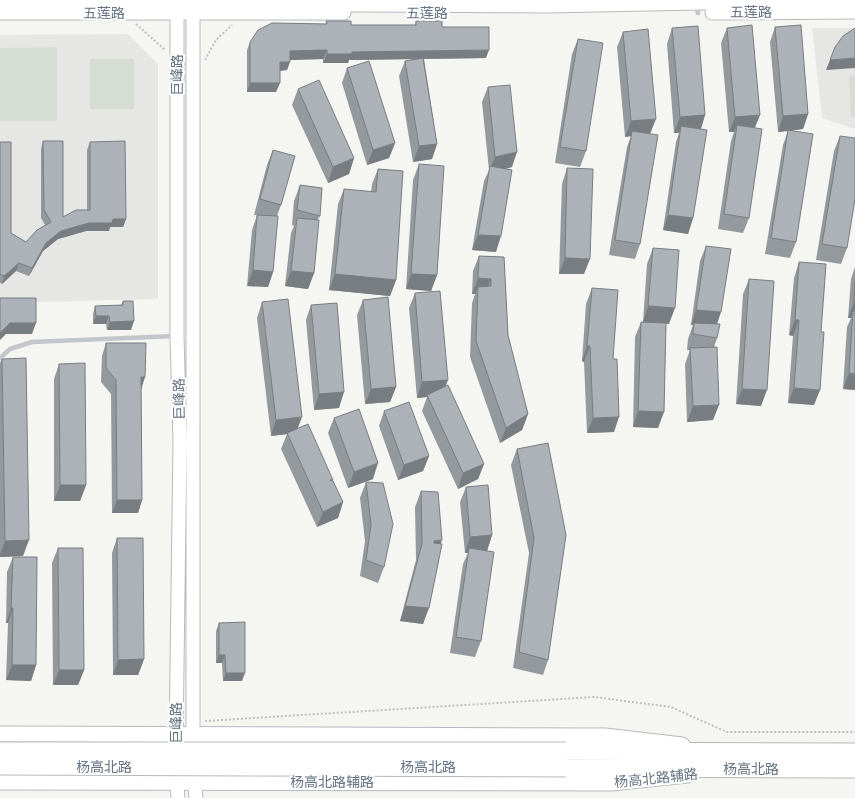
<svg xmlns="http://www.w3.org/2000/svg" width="855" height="798" viewBox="0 0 855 798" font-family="Inter,'Noto Sans SC',sans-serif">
<rect width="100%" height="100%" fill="#f5f6f2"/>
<!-- built -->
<path fill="#e6e7e5" d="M812,28H855V129L822,118Z
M128,34L158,64V299L0,303V35Z"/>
<!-- grass -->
<path fill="#d6ddd3" d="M57,47V121H0V48Z
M90,59H134V109H90Z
M855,75V117H851L849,76Z"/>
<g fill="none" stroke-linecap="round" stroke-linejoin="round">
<!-- secondary casing -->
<g stroke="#b6babe" stroke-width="15">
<path id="secondary" d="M0,3L547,6L855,0
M193,6V770L196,798
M0,13H344
M712,13L855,12
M176,744L180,441L177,336V6
M176,772L178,798"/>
</g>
<!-- primary casing -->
<g stroke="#b6babe" stroke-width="17">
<path id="primary" d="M0,734L605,736L682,745
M0,782L611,783L688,775"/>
</g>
<!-- highway casing -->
<g stroke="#b6b9bc" stroke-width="19">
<path id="highway" d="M566,751L855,752
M566,768L855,769"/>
</g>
<!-- path -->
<path stroke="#bdbfc1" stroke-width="2" stroke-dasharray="2 2" stroke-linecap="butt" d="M136,24L165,50
M205,60L216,40L232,25
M205,721L594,697L671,707L727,732H855"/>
<!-- lane -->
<path stroke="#c3c6ca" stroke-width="4.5" d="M695,4L698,13
M0,358L10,349L32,342L175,336"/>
<!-- secondary -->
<use href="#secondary" stroke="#fff" stroke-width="13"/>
<!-- primary -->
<use href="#primary" stroke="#fff" stroke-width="15"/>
<!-- highway -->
<use href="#highway" stroke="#fff" stroke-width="17"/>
<!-- highway-bridge casing -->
<g stroke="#b6b9bc" stroke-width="19" stroke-linecap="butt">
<path id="highway-bridge" d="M0,751H566
M0,766L566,768"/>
</g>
<!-- highway-bridge -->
<use href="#highway-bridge" stroke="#fff" stroke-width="17"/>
</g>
<!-- wall -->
<path fill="#94999e" d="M326,21L351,25H415L416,21L442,27L486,58L424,59L437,144L432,159L413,162L399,76L405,61L413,59L349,60L348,63H323V59L290,60L287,70L280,71L276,92H247V50L250,42L326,24Z
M775,27L808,114L803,129L793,130L796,242L790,258L765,254L783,145L788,131L778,132L770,42Z
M672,28L705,115L701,129L693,218L688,234L663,230L676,142L679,133H674L667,44Z
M727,28L755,128L749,218L743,233L718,229L731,141L734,132H729L721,43Z
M623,32L650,134L640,244L635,259L609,255L627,147L631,136L625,137L617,47Z
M578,39L586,151L580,167L555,163L572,54Z
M347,68L395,143L389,158L367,165L342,83Z
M488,87L512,167L506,169L496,252L472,250L484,181L489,170L482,102Z
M298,89L354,158L349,174L328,183L292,105Z
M840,136L847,248L841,264L816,260L834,151Z
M43,141L63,217L87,210V150L90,142L126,219L123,227H110L109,231H86L58,239L43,251L29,276L16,271L2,284L0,283V142L11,233L26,242L45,225L41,218V149Z
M273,150L281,205L277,216L273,272L268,287L247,286L252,230L257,215H254L267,165Z
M419,164L437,275L431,291L406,289L413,180Z
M567,168L584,274H559L562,184Z
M378,169L396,280L390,296L329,290L338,204L344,189L371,192L372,184Z
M300,185L320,216L318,219L314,273L308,289L285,286L291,233L294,226L292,225L294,201Z
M706,246L717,324V338L714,347L713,420L687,422L685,364L690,350H687L688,339L693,325H691L700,261Z
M653,248L669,324L666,323L658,428L633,427L635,337L641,322H649H643L647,264Z
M479,256L504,257L508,335L528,414L522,430L500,443L470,357L472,303L475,294H472L473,271Z
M799,262L821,332L814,405L788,403L793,336L789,335L794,278Z
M855,267V390L843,389L847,327L851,318H848L851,279Z
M749,279L761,406L736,404L743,294Z
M592,288L613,359L614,432L587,433L584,362L582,361L586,304Z
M415,293L445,387L484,464L478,479L458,489L422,411L427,397L417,398L409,308Z
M363,300L396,387L390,402L365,404L357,315Z
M123,301L131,330H107L106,324H93V314L95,306L121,305Z
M262,302L298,429L333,480V481L343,502L338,518L317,527L281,449L287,434L271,436L257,318Z
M311,305L339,408L314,410L306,320Z
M106,343L141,388L142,500L138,513H112L111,394L101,382L102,356Z
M2,359L23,556L0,557V363Z
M59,364L86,485L80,501H54V379Z
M384,411L429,456L423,471L398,480L379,426Z
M334,418L373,479L348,488L328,433Z
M517,449L566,535L548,660L543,675L513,668L529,553L511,465Z
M366,482L384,567L378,583L360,576L365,541L360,498Z
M466,487L492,535L487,551L481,641L475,657L450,653L463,564L468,553H465L460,502Z
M421,491L440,544L423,624L400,621L416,560L415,507Z
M117,538L144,659L138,675H113L112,553Z
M58,548L84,670L78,685H53L52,563Z
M13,557L36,665L31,681L6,680L8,623H6L7,572Z
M219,623L242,681H223L222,663H216V631Z"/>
<!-- shaded-wall -->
<path fill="#787d81" d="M327,50L323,59L287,60L290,51Z
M489,50L486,58L349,60L348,63H323L327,54L352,52Z
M855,58V68L826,70L830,60Z
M280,62H290L287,70L276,71Z
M250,83H280L276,92H247Z
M808,114L803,129L778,132L783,116Z
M705,115L700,131L681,126L679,133H674L680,117Z
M760,115L754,130L737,125L734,132H729L735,117Z
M656,119L650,134L632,131L631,136L625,137L631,121Z
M395,143L389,158L367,165L373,150Z
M437,144L432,159L413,162L419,146Z
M517,152L512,167L489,172L495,157Z
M354,158L349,174L328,183L333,167Z
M668,215L693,218L688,234L663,230Z
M113,219H126L123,227H110L109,231H86L58,239L43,251L29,276L32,268L46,243L61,231L89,223Z
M478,235L501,236L496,252L472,250Z
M565,258L590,259L584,274H559Z
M19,263L16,271L2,284L4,276Z
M253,270L273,272L268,287L247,286Z
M291,271L314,273L308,289L285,286Z
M335,274L396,280L390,296L329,290Z
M411,274L437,275L431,291L406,289Z
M478,278L491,279L485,295L478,287L475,294H472Z
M854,302H855V317L853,311L851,318H848Z
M648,306L675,308L669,324L643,322Z
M696,310L721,312L716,327L694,323L693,325H691Z
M96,316H109L106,324H93Z
M795,320H799L793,336L789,335Z
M134,321L131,330H107L110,322Z
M10,323H36L32,334H6L0,340V333Z
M587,346H590L584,362L582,361Z
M849,373L855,374V390L843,389Z
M141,377H145L141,390Z
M448,380L442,395H427V397L417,398L422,382Z
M396,387L390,402L365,404L371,389Z
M794,388L820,390L814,405L788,403Z
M742,389L767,390L761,406L736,404Z
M344,392L339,408L314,410L319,394Z
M719,405L713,420L687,422L693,406Z
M638,411L664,412L658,428L633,427Z
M528,414L522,430L500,443L506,428Z
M302,417L296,433L271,436L276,420Z
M619,417L614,432L587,433L593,418Z
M429,456L423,471L398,480L404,465Z
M378,463L373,479L348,488L354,472Z
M484,464L478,479L458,489L463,473Z
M60,485H86L80,501H54Z
M117,500H142L138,513H112Z
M343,502L338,518L317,527L323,512Z
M492,535L487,551L469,548L468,553H465L470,537Z
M29,540L23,556L0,557V554L5,541Z
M442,540L436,556H428L434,541Z
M405,606L429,608L423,624L400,621Z
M11,608H13L8,623H6Z
M219,655H225L222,663H216Z
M144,659L138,675H113L118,660Z
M12,665H36L31,681L6,680Z
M59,670H84L78,685H53Z
M226,673H245L242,681H223Z"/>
<!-- building -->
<path fill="#acb2b8" stroke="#787d81" d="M326,21H351V25H416V21H442V27H489V50L352,52V54H327V50L290,51V62H280V83H250V42L258,30L272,23L327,24Z
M752,25L760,115L735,117L727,28Z
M801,25L808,114L783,116L775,27Z
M698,26L705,115L680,117L672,28Z
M855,28V58L830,60L835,47L843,36Z
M648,29L656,119L631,121L623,32Z
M578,39L603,43L586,151L560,147Z
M423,58L437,144L419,146L405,61Z
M369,61L395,143L373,150L347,68Z
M319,80L354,158L333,167L298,89Z
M510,85L517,152L495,157L488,87Z
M737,125L762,129L749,218L724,214Z
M681,126L707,130L693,218L668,215Z
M788,130L813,134L796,242L771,238Z
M632,131L658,135L640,244L615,240Z
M840,136L855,138V199L847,248L822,244Z
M43,141H63V217L76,210H90V142L125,141L126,219H113L112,223H89L61,231L46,243L32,268L19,263L4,276L0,274V142H11V233L26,242L37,230L51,222L44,210Z
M273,150L295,156L281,205L260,199Z
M419,164L444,166L437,275L411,274Z
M490,166L512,170L501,236L478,235Z
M567,168L593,169L590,259L565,258Z
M378,169L403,171L396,280L335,274L344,189L376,192Z
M300,185L322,188L320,216L297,210Z
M257,215L278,216L273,272L253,270Z
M297,218L319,220L314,273L291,271Z
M706,246L731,249L721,312L696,310Z
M653,248L679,250L675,308L648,306Z
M479,256L504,257L508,335L528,414L506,428L476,341L478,287L491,286V279L478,278Z
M799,262L826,264L821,332H824L820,390L794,388L799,320H795Z
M749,279L774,281L767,390L742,389Z
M855,282V302H854Z
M592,288L618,290L613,359H617L619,417L593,418L590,346H587Z
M440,291L448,380L422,382L415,293Z
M388,297L396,387L371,389L363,300Z
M0,298H36V323H10L0,333Z
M288,299L302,417L276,420L262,302Z
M123,301H133L134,321L110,322L109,316H96L95,306L123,305Z
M337,303L344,392L319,394L311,305Z
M853,311H855V374L849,373Z
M641,322L666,323L664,412L638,411Z
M694,323L720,324L717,338L693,334Z
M106,343H146L145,377H141L142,500H117L116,380L106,368Z
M717,347L719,405L693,406L690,348Z
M26,358L29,540L5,541L2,359Z
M85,363L86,485H60L59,364Z
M448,385L484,464L463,473L427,395Z
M409,402L429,456L404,465L384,411Z
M359,409L378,463L354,472L334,418Z
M308,424L333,480H330L333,481L343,502L323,512L287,433Z
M548,443L566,535L548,660L519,652L534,538L517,449Z
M366,482L383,483L393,524L384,567L366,560L371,525Z
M488,485L492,535L470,537L466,487Z
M421,491L438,492L442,540L434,541V543L442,544L429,608L405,606L422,544Z
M117,538H143L144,659L118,660Z
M58,548H83L84,670H59Z
M469,548L494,552L481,641L456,637Z
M13,557H37L36,665H12L13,608H11Z
M245,622V673H226L225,655H219V623Z"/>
<g text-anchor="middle" stroke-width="4" stroke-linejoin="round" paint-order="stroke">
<!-- street labels -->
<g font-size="14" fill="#657383" stroke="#fff">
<text x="751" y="17">五莲路</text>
<text x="104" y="18">五莲路</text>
<text x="427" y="18">五莲路</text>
<text transform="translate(177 75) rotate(-90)" y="5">巨峰路</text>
<text transform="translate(179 399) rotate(-91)" y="5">巨峰路</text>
<text transform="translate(176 723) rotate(-90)" y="5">巨峰路</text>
<text x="104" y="772">杨高北路</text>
<text x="428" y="772">杨高北路</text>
<text x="751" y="774">杨高北路</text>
<text transform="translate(656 778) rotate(-6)" y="5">杨高北路辅路</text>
<text x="332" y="787">杨高北路辅路</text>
</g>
</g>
</svg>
